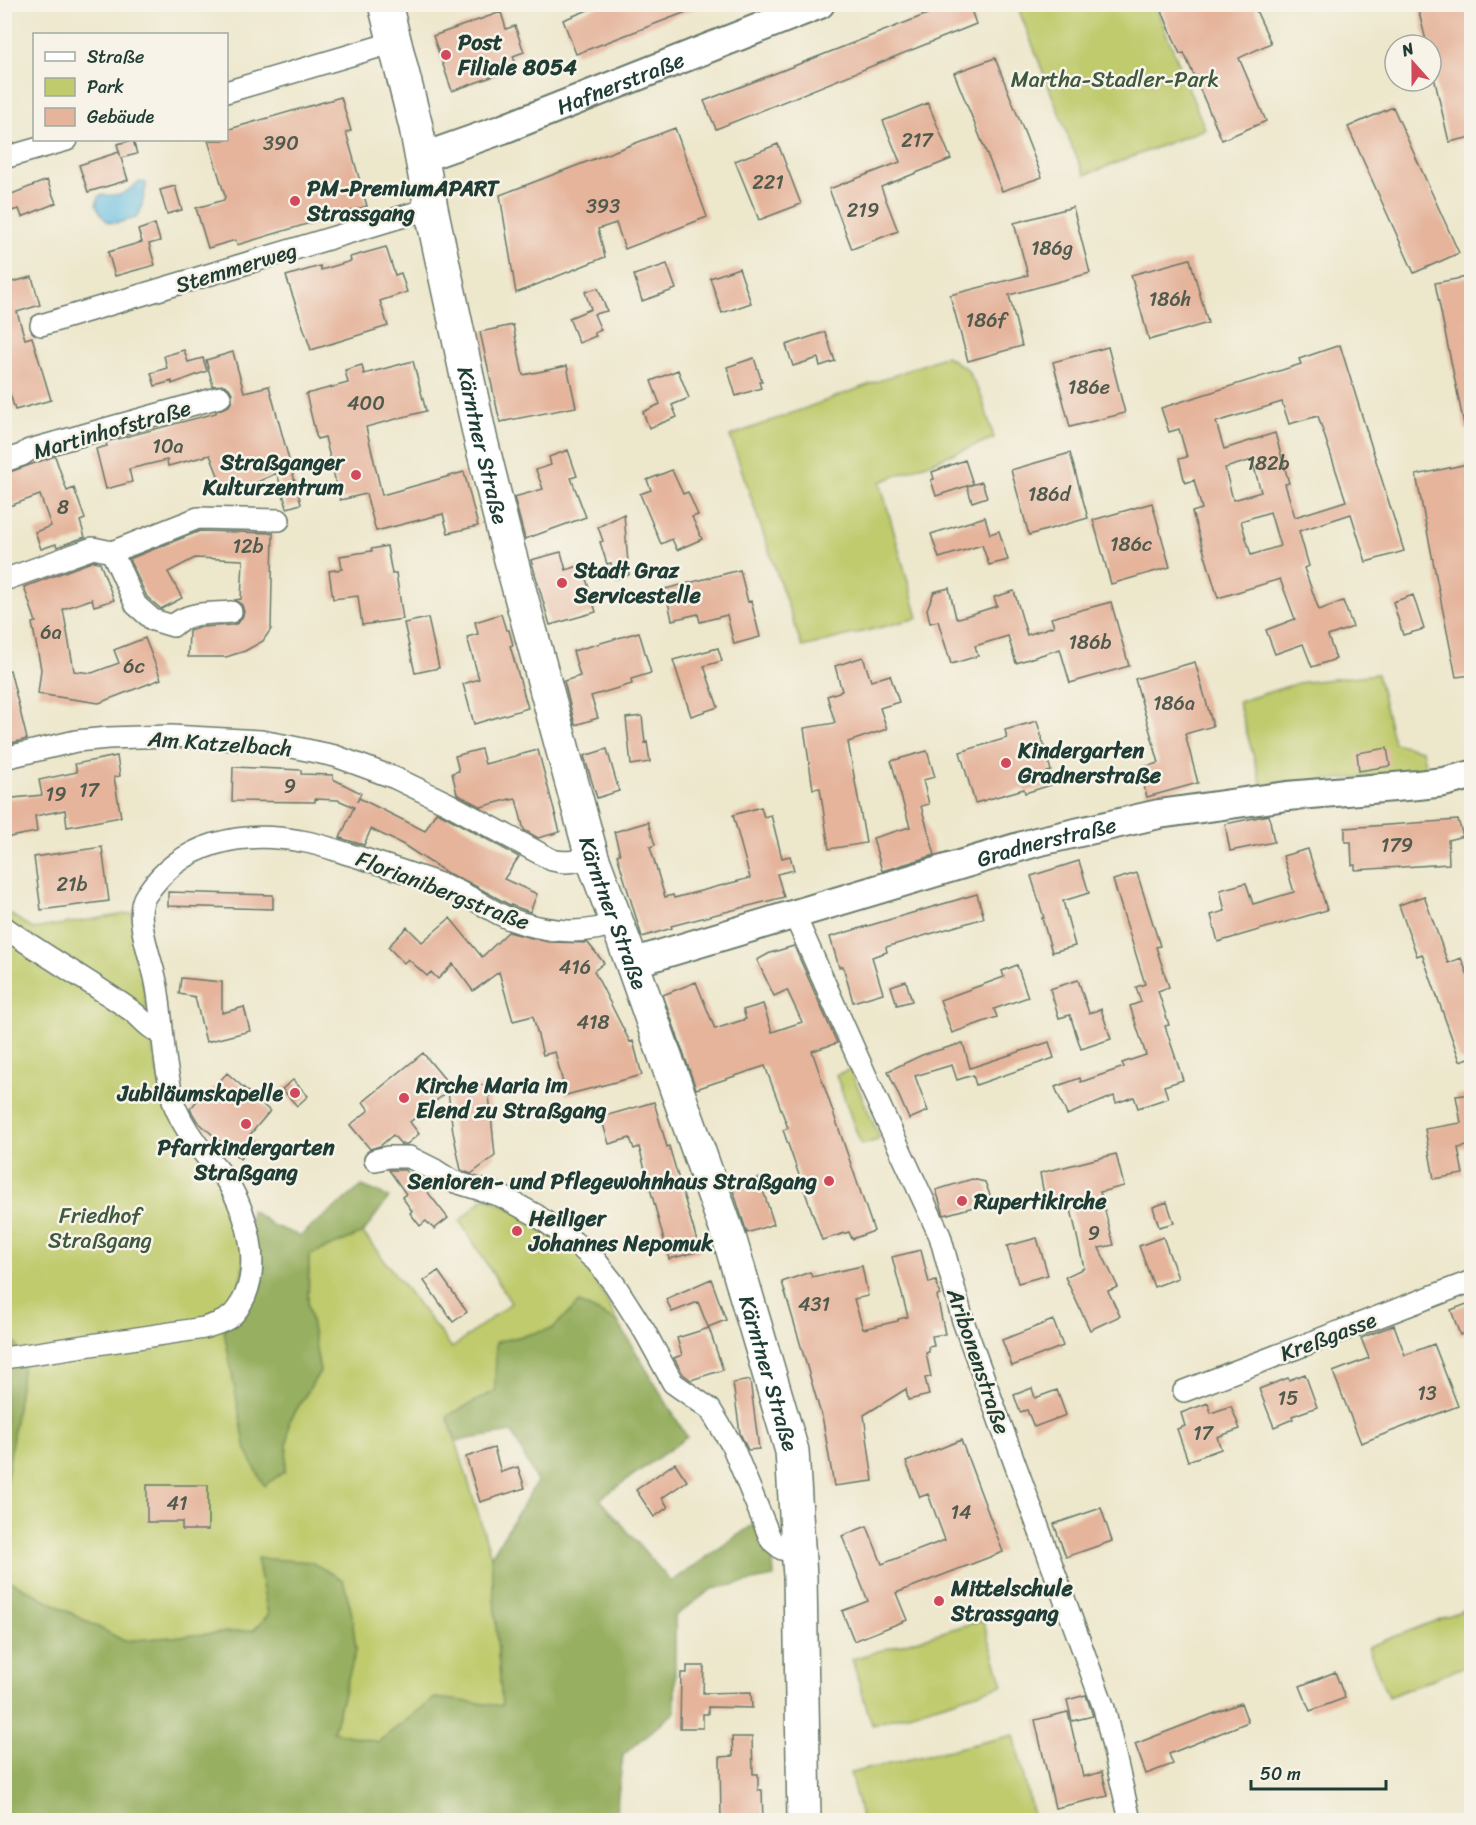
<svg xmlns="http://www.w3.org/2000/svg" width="1476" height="1825" viewBox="0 0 1476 1825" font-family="Sriracha,sans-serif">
<rect width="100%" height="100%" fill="#f7f3e8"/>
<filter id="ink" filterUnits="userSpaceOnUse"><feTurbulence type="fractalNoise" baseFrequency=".0167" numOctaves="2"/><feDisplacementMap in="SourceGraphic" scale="12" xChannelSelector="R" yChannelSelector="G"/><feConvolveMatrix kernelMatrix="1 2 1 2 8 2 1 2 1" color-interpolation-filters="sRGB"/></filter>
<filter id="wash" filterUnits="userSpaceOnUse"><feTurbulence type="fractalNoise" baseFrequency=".008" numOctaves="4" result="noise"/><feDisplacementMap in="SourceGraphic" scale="24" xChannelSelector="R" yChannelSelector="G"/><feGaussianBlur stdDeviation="1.35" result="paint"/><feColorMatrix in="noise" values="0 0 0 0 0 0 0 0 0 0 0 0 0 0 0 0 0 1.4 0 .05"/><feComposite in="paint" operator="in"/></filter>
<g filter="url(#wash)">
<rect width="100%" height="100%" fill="#ede7cc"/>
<!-- green -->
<path fill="#bfcb6d" stroke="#6f8450" stroke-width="1.5" d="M1017,5H1155L1205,129L1085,175L1073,149Z
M946,356L967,369L982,398L994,438L880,482L918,618L802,647L730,436Z
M1377,674L1394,743L1422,750L1426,769L1405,773L1262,786L1238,702L1298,683Z
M5,911L33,929L132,913L155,1061L166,1108L230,1186L252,1249L224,1331L285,1471L289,1422L320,1371L308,1305L309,1255L363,1233L452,1348L511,1303L460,1221L485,1197L528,1216L583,1258L618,1322L579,1303L552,1329L496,1342V1391L447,1416L456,1441L491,1556L502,1706L435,1698L378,1742L333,1732L356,1650L351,1610L343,1580L269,1615L254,1630L124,1641L5,1578V1493L23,1364L16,1344L4,1346V946L6,945L4,944Z
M850,1069L879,1136L878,1140L861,1145L836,1075Z
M1471,1607V1664L1388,1697L1368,1647Z
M983,1620L1003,1685L872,1725L852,1659Z
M1014,1735L1034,1820H862L850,1773Z"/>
<!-- forest -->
<path fill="#97af60" stroke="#5b764a" stroke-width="1.5" d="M362,1186L389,1197L363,1233L309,1255L308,1305L320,1371L289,1422L285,1471L264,1486L246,1450L224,1331L236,1311L251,1210L274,1226L300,1236Z
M579,1303L618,1322L687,1437L600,1499L671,1582L770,1513L774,1577L712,1589L675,1616V1712L623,1755L615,1820H5L4,1578L124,1641L254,1630L268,1615L257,1558L311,1562L343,1580L351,1610L356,1650L333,1732L378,1742L435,1698L502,1706L491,1556L537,1482L512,1432L456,1441L447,1416L495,1391L496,1342L552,1329Z
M16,1344L23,1364L5,1493V1346Z"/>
<!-- water -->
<path fill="#65bee2" stroke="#427e8b" stroke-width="1.5" d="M140,182L146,183V186L141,210L136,218C113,224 106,229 96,204L99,196C106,194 112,196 119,195C129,192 132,186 140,182Z"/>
<g id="blocks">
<!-- building -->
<path fill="#e5b49b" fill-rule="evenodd" d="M603,4H701L702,6L576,54L563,20Z
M953,4H969L976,24L716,129L704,101Z
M1159,4H1253L1271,43L1239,58L1266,121L1222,140L1184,53L1180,54Z
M1417,4H1472V137L1449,142L1431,64V45H1427Z
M501,12L506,29L515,26L524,52L513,56L517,68L452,91L433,36Z
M995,58L1042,177L1002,191L954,73Z
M341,97L351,131L346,132L367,206L237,245L236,240L208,248L196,208L224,200L225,196L208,140H226V130Z
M928,103L951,159L881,187L898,231L852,249L829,189L900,162L883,121Z
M1393,107L1459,253L1414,273L1348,127Z
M675,128L707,217L625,249L616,223L598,229L605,257L516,293L500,195Z
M133,140L137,154L121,158L117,144Z
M778,144L801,204L759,220L735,161Z
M119,152L128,180L88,192L79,165Z
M47,180L56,203L22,217L19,209L4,213V197Z
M175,186L182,210L167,214L160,190Z
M1073,207L1090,273L1009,295L1022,346L968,361L950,295L1028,275L1014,223Z
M155,224L160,241L149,244L155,265L115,276L108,252L142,242L138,230Z
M386,247L395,275L401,273L407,292L380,301L388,326L311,350L286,276L320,266L321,270L351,261L350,257Z
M1190,259L1208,323L1149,340L1131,275Z
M667,264L676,289L642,301L634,275Z
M739,268L751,303L722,313L710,278Z
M1472,276V430H1465L1435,283Z
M32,277L40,305L17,312L25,339L32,337L51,400L15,410L4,374V284Z
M598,288L607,311L594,314L601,330L594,333L596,336L579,343L569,318L591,309L585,292Z
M513,325L523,375L567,366L576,407L500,422L480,332Z
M825,332L835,361L820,366L818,358L793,366L786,345Z
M1340,345L1404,551L1366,562L1351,514L1299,531L1309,566L1304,568L1319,610L1343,601L1353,627L1328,636L1336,659L1312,667L1303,644L1275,654L1266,630L1295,619L1280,579L1218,598L1192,512L1202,509L1194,480L1185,483L1179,459L1187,457L1179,429L1169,432L1161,408L1301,364L1299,359ZM1282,402L1289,424L1318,416L1346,501L1295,517L1285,484L1289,483L1275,433L1224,449L1216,422ZM1252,460L1261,492L1233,500L1225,468ZM1270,512L1280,546L1251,555L1241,521Z
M1108,347L1125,413L1070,427L1053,362Z
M184,350L188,362L203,358L207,371L172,384V381L155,386L151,373L167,368L164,356Z
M233,352L244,392L269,386L301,504L287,508L277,473L226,496L210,455L168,466L167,460L129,469L132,482L106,489L96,449L107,446L106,442L216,413V411L229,406L232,401V393L229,388L224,385L213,386L206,360Z
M754,358L762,382H759L761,388L736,396L727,367Z
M413,361L426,411L366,427L382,495L464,472L478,526L448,533L443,514L376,531L366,494L340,500L325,437L317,439L306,394L348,383L345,370L362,365L364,374Z
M678,370L689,398L672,405L677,417L649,428L643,412L660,404L651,381Z
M568,450L577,476L571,478L586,517L525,539L514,497L543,489L536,470L551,465L549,457Z
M1070,453L1088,518L1029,535L1011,470Z
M55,456L67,491L74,488L85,519L80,521L85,537L57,547L56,544L41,549L35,532L51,526L40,495L4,508V474Z
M965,460L973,484L936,496L931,480L934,479L932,472Z
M1472,463V675L1456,677L1416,475Z
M672,470L683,494L688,492L698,515L692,517L702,539L677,550L672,539L661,544L640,494L651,490L647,480Z
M982,482L987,497L972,502L967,486Z
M1152,503L1170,567L1111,584L1093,520Z
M624,514L629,575L615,579L611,563L607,564L600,542L603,541L598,527Z
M985,517L990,534L999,531L1008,560L989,565L982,545L939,558L931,534Z
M200,531L273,533L271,629L263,641L245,651L226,657H188L189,631L202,627L232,625L238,623L242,618L244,612L242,605L235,600L241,599L243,560L195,558L168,572L182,598L161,609L147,597L129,559Z
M387,546L392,574L396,573L403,619L362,625L358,596L333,599L329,571L342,569L340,556L372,551L371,549Z
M561,552L566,570L582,565L596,612L550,625L531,560Z
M94,561L100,563L114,600L94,606L92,599L63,609L74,671L92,673L119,663L114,650L145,638L161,679L99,703L38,694L41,669L32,623L36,622L24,587Z
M740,570L748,602L751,601L760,637L734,644L727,615L700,622L698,614L672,620L665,589Z
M949,588L956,618H959L997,606L994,597L1014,591L1027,635L1054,626L1051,618L1111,602L1129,666L1070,683L1060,649L1016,663L1008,636L975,646L978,656L951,664L938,621L930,623L927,609L934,592Z
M1413,595L1424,629L1403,635L1393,602Z
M501,614L506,630H509L513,645L510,646L528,708L474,724L463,684L479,679L467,637L478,634L475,622Z
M428,618L439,668L415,673L404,623Z
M639,632L651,673L631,679L632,684L591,696L598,718L575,725L564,681L580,676L573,651Z
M718,648L722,661L704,666L718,707L691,716L673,660Z
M863,657L871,681L890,675L899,702L880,708L887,729L848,742L866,843L829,849L820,788L813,789L804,728L835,723L827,696L842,691L835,666Z
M1195,662L1213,726L1185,734L1198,783L1147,797L1139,768L1159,763L1135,679Z
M10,670L27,739L4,745V671Z
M642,716L645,743L647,742L650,762L631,765L626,718Z
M1037,721L1051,771L1047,772L1051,785L1025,793L1024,789L975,803L960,752L1007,738L1005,730Z
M1387,748L1390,766L1359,771L1357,753Z
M481,749L485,764L538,750L560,832L538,838L524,830L516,799L510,800V799L481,807L457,794L452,773L459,771L455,756Z
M607,749L619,791L597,798L584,756Z
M927,751L935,777L923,780L929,804L921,806L935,855L882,871L873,838L910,827L891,761Z
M117,756L120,776L114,777L121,817L67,827L65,810L35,816L37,832L4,838V799L42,795L39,780L77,772L75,764Z
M233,767L301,770V774L333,775V779L361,793L357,802L359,798L425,831L436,812L441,814L519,857L504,879L537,894L530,912L508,904L466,881L447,873L402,844L371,829L364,845L340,838L354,807L338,800L315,799V802L232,801Z
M761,807L764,817L771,815L782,858L790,856L794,870L777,874L784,897L671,926L672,928L642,937L617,855L620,854L614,832L648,822L655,845L650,847L665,897L673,895L674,898L750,878L733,815Z
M1269,815L1274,842L1230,851L1225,824Z
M1458,820L1463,836L1448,840L1449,864L1355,870V865H1352L1351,842H1345V828Z
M102,847L109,901L41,910L34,857Z
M1308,849L1327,910L1218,942L1211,915L1225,911L1220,890L1246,883L1253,904L1294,892L1283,856Z
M1079,861L1089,893L1063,901L1075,946L1052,952L1042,918H1044L1031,876Z
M1137,873L1160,946L1156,947L1169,987L1158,991L1169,1025L1165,1026L1183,1080L1164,1086L1168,1098L1138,1108L1134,1097L1116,1103L1114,1096L1067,1115L1055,1087L1080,1078L1081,1082L1124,1067L1122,1063L1146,1055L1130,1006L1141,1002L1136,987L1145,984L1113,880Z
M168,892L273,895V909L168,906Z
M977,894L984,918L886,947L887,952L872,957L883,993L853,1002L843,966L839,967L830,937Z
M1424,896L1448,963L1461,958L1472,986V1057L1460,1061L1422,954L1417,956L1399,905Z
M450,918L482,957L508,932L548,942L588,943L604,963L594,971L630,1042L633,1041L642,1075L566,1095L555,1052L543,1055L533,1016L513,1021L499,972L473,991L453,964L438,979L431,972L427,976L408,959L404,963L388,947L407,927L422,942Z
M794,946L837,1043L812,1051L874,1231L852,1239L849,1232L822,1240L783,1130L788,1128L765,1066L696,1089L663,995L696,982L715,1029L746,1019L743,1010L763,1004L772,1032L802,1022L787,990L774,996L757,960L770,953Z
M1017,965L1028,997L994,1009L997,1017L952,1033L940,1000L1004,977L1002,971Z
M181,978L222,982V1013L244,1007L250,1031L206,1042L195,997L179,994Z
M1078,980L1089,1013L1101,1009L1111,1039L1081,1049L1070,1015L1059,1018L1050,989Z
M906,981L912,1001L897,1005L891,986Z
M1049,1042L1054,1058L976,1085L973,1075L957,1080L952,1065L915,1076L928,1111L909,1119L888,1071L922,1055L963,1043L970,1068Z
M423,1053L452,1088L410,1122L419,1134L407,1144H401L393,1135L380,1146L370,1149L350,1125L369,1110L363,1102Z
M227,1073L270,1111L248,1137L255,1142L240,1159L197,1121L190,1109L201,1096L204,1098Z
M293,1080L308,1096L297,1106L282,1089Z
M488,1084L495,1156L471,1174L461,1170L453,1132L448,1091Z
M1472,1094V1145L1458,1148L1463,1174L1434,1179L1425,1129L1461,1123L1456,1096Z
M654,1102L667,1147L669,1146L700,1251L669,1259L639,1147L634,1149L630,1138L609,1144L601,1117Z
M1116,1154L1124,1186L1100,1192L1114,1245L1099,1248L1118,1287L1108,1291L1120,1316L1090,1330L1065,1277L1084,1268L1069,1200L1046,1206L1040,1173Z
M389,1170H405L420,1188L423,1186L448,1218L434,1229L426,1221L420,1226L410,1213L412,1211L402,1197L406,1194Z
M759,1178L774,1224L747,1233L732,1187Z
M972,1179L985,1182L990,1195L977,1206L944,1215L936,1190Z
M1167,1202L1174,1223L1159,1227L1153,1207Z
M1163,1237L1178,1278L1154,1287L1139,1246Z
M1037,1238L1048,1275L1018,1283L1007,1246Z
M921,1250L929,1283L936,1281L940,1295L937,1296L945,1334L932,1336L934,1346L928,1347L929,1352L926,1353L931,1377L925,1378L929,1395L908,1400L906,1389L864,1415L873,1481L834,1486L823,1421L782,1282L810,1272L812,1277L862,1266L868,1296L854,1299L863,1329L898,1321V1319L908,1317L892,1257Z
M438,1271L467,1312L453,1322L424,1281Z
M711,1279L726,1320L708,1327L698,1302L672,1312L666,1299Z
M1472,1302V1330L1460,1335L1451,1310Z
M1053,1320L1063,1346L1012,1366L1002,1340Z
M1394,1325L1405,1355L1434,1344L1458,1406L1361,1443L1333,1372L1369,1358L1361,1338Z
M709,1328L723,1370L691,1380L683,1374L674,1358L682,1355L677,1338Z
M1305,1374L1317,1407L1292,1416L1293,1419L1274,1427L1259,1389L1288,1378L1289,1380Z
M750,1380L759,1449L748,1450L740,1433L733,1383Z
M1032,1388L1035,1398L1057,1390L1066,1415L1034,1427L1027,1410L1020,1412L1014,1395Z
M1208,1403L1211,1413L1231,1406L1240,1429L1217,1437L1221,1449L1188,1461L1177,1429L1185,1426L1181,1413Z
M961,1440L1003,1552L896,1593L907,1620L854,1641L842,1611L868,1601L842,1536L867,1526L882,1564L945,1540L928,1494L920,1497L906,1462Z
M494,1448L501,1472L518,1467L525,1488L480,1502L466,1457Z
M675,1463L687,1481L662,1498L668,1507L654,1517L636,1490Z
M147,1485H208V1530H182V1522H147Z
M1101,1508L1112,1541L1066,1557L1054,1524Z
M687,1666H704L703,1693L751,1692L752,1708L708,1707V1714H703V1728H680L681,1673H687Z
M1335,1672L1345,1698L1310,1711L1300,1686Z
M1086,1695L1093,1716L1072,1721L1067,1700Z
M1241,1703L1248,1722L1169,1754L1173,1764L1146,1774L1135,1744Z
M1068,1712L1083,1777L1102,1772L1108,1796L1055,1808L1035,1720Z
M732,1737H752L753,1774H758V1790H762L763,1821H721L720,1757L733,1756Z"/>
</g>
</g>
<g filter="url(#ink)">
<use href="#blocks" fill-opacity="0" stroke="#677869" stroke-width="1.5"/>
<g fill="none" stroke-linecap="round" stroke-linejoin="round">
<!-- street casing -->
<g stroke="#677869" stroke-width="24">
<path id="street" d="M226,92L395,42
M4,158L67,140
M41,325L431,208
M4,461L22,455L29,450L220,397
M112,552L136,605L153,620L173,626C188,611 212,614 231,612
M4,580L93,548L112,552L198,518L279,520
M4,758L76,741L108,738L171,736L261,741L283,745L335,756L395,778L447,803L552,860C566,864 578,861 592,857
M794,914L870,1085L940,1236L963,1321L1104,1708L1130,1820
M4,927C46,957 90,981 132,1011C142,1018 149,1030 161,1032
M375,1160L388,1157H409L435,1170L452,1181L501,1196L536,1215L574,1242L596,1261L615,1285L645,1332L673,1383L710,1409L732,1445L771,1540L782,1549L799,1553
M4,1358L204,1328C212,1325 221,1323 227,1319C236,1314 241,1304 245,1296C260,1261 248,1218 230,1186C224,1175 214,1165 205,1155C194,1141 183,1125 176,1109C172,1100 171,1090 169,1080C161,1046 163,1011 155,977C150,956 133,913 146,895C181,842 242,830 301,841C321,844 340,852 358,857C390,867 422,877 453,889C473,897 490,911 510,919C542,931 586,937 617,922
M1184,1391L1472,1281"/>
</g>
<!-- secondary casing -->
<g stroke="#677869" stroke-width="32">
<g id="secondary">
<path id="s1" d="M421,158L503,129L820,4"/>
<path id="s2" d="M632,963L1036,842L1159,814L1287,796L1418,785L1444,782L1472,775"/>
</g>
</g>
<!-- primary casing -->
<g stroke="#677869" stroke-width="36">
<g id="primary">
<path id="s3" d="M385,4L416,127L431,208L480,437L507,545L592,857L632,963L729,1237L792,1451L800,1577L804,1820"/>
</g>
</g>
<!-- street -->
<use href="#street" stroke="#fff" stroke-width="21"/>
<!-- secondary -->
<use href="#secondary" stroke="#fff" stroke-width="28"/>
<!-- primary -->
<use href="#primary" stroke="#fff" stroke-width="33"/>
</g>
</g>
<!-- markers -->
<g fill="#d1495b" stroke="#f7f3e8" stroke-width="2">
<circle cx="446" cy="55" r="6"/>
<circle cx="295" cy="201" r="6"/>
<circle cx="356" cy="475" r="6"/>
<circle cx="562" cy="583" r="6"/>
<circle cx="1006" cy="763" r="6"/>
<circle cx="295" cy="1093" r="6"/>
<circle cx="404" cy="1098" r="6"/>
<circle cx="246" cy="1124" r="6"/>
<circle cx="829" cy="1181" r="6"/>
<circle cx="962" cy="1201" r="6"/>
<circle cx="517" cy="1231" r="6"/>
<circle cx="939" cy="1601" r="6"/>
</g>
<g text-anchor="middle" stroke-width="5" stroke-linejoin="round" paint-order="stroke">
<!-- number labels -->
<g font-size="20" fill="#505b4e">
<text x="917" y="147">217</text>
<text x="281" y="150">390</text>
<text x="768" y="189">221</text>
<text x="603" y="213">393</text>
<text x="863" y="217">219</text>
<text x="1052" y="255">186g</text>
<text x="1170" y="306">186h</text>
<text x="986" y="327">186f</text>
<text x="1089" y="394">186e</text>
<text x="366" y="410">400</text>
<text x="168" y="453">10a</text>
<text x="1268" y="470">182b</text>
<text x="1049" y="501">186d</text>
<text x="63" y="514">8</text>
<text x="1131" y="551">186c</text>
<text x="248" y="553">12b</text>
<text x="51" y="639">6a</text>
<text x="1090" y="649">186b</text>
<text x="134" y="673">6c</text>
<text x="1174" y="710">186a</text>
<text x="290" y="793">9</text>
<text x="89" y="797">17</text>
<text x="56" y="801">19</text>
<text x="1397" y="852">179</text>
<text x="72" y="891">21b</text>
<text x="575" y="974">416</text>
<text x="593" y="1029">418</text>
<text x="1094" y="1240">9</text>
<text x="814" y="1311">431</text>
<text x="1427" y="1400">13</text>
<text x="1288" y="1405">15</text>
<text x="1203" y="1440">17</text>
<text x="177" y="1510">41</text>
<text x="961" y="1519">14</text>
</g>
<!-- poi labels -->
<g font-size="22" font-weight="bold" fill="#1f3d34" stroke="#f7f3e8" text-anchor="start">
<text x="458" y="50">Post<tspan x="458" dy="25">Filiale 8054</tspan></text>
<text x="307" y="196">PM-PremiumAPART<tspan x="307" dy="25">Strassgang</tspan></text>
<text x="344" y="470" text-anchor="end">Straßganger<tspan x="344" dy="25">Kulturzentrum</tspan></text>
<text x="574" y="578">Stadt Graz<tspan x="574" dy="25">Servicestelle</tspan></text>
<text x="1018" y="758">Kindergarten<tspan x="1018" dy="25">Gradnerstraße</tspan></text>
<text x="416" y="1093">Kirche Maria im<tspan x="416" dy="25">Elend zu Straßgang</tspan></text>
<text x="283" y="1101" text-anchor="end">Jubiläumskapelle</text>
<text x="246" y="1155" text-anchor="middle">Pfarrkindergarten<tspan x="246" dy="25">Straßgang</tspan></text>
<text x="817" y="1189" text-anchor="end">Senioren- und Pflegewohnhaus Straßgang</text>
<text x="974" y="1209">Rupertikirche</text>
<text x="529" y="1226">Heiliger<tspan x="529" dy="25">Johannes Nepomuk</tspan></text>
<text x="951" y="1596">Mittelschule<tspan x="951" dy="25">Strassgang</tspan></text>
</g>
<!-- park labels -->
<g font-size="22" fill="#3f593f" stroke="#f7f3e8">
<text x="1115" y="87">Martha-Stadler-Park</text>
<text x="100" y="1223">Friedhof<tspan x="100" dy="25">Straßgang</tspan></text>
</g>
<!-- street labels -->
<g font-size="22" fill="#1f3d34" stroke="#f7f3e8">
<text dy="8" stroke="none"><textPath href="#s1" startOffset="213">Hafnerstraße</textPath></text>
<text transform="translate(236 267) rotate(-17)" y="8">Stemmerweg</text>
<text transform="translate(112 429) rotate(-16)" y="8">Martinhofstraße</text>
<text dy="8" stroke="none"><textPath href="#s3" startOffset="452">Kärntner Straße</textPath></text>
<text transform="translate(220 743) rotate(4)" y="8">Am Katzelbach</text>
<text dy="8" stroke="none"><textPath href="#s2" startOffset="432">Gradnerstraße</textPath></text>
<text transform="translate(443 890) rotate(21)" y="8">Florianibergstraße</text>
<text dy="8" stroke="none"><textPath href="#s3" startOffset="938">Kärntner Straße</textPath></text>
<text transform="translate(1328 1336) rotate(-21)" y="8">Kreßgasse</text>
<text transform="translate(979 1361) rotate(71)" y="8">Aribonenstraße</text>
<text dy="8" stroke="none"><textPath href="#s3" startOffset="1424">Kärntner Straße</textPath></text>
</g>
</g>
<!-- margin -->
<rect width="1476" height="1825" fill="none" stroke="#f7f3e8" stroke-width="24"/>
<!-- legend -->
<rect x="33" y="33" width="195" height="108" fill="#f7f3e8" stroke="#a1aaa0" stroke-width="1.5"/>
<rect x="45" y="52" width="30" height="9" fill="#ffffff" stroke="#a1aaa0" stroke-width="1.5"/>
<text x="87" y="63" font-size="18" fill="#1f3d34">Straße</text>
<rect x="45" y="78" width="30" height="18" fill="#bfcb6d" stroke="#a1aaa0" stroke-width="1.5"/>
<text x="87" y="93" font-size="18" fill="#1f3d34">Park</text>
<rect x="45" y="108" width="30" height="18" fill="#e5b49b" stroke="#a1aaa0" stroke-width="1.5"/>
<text x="87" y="123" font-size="18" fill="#1f3d34">Gebäude</text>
<!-- north arrow -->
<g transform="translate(1413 63) rotate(339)"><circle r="28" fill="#f7f3e8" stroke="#a1aaa0" stroke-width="1.5"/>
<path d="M0-4.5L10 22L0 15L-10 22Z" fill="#d1495b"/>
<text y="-9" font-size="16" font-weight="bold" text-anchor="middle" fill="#1f3d34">N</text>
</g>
<!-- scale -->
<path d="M1251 1780v9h135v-9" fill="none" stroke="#1f3d34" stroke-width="3"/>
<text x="1260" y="1780" font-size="18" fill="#1f3d34" stroke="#f7f3e8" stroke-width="4.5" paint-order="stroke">50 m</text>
</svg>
